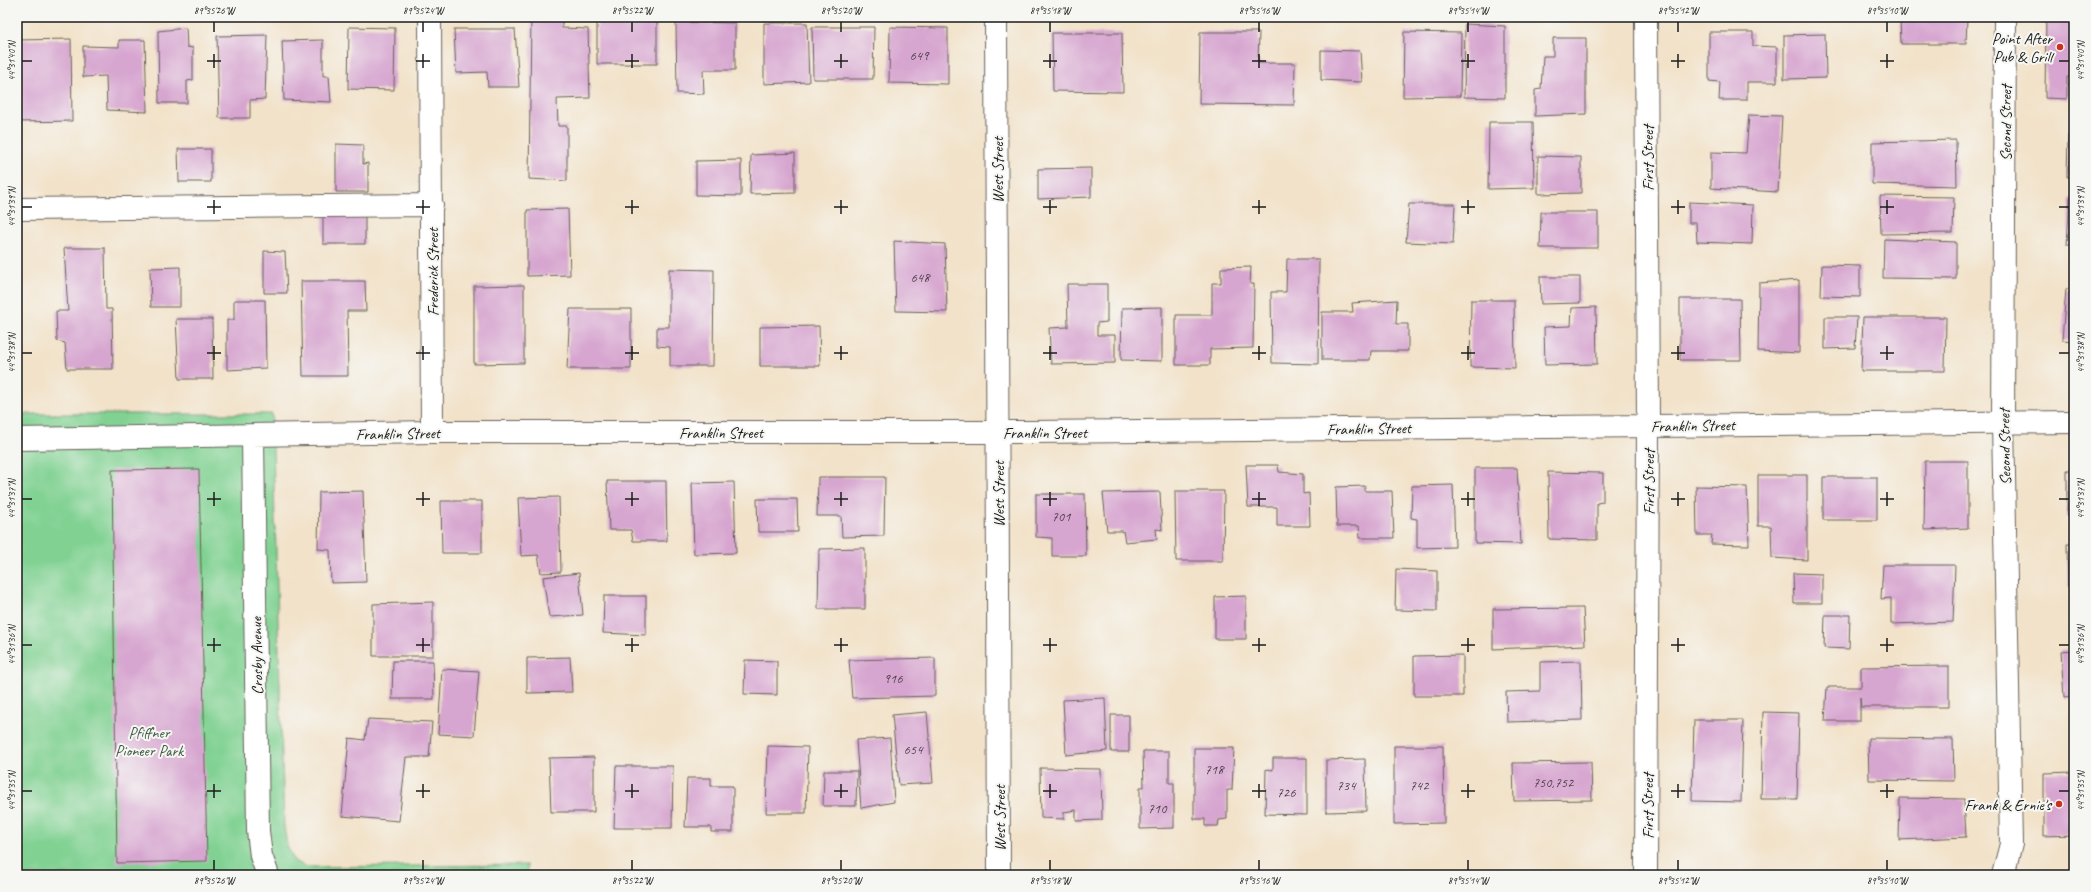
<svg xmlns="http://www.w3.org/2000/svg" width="2091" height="892" viewBox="0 0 2091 892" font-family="Caveat,sans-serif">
<rect width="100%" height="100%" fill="#f6f6f2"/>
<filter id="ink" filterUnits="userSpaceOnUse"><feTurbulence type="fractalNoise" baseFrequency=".025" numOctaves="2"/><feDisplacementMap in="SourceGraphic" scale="8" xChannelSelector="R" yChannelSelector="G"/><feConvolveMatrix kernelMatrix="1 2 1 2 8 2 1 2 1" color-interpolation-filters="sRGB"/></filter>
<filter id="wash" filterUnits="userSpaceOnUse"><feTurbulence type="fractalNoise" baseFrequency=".012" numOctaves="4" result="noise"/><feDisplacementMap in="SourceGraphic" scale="16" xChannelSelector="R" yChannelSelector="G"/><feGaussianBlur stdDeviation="0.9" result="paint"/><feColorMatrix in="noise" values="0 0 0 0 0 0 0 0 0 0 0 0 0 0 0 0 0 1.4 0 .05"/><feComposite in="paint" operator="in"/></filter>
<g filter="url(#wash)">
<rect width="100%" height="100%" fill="#f2e2c9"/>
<!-- green -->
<path fill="#80d192" stroke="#4e7657" d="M17,414H272L284,826L287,845L294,861L307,867L527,865V875H17Z"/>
<g id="blocks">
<!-- building -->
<path fill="#d7a6d0" d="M562,17V28L588,29L590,98L557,99L558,126H567V181L529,179L531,18Z
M1900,17H1967L1966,44H1901Z
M2046,17H2074V77H2067V99L2045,98Z
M597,19L657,20V64H597Z
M676,22L735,23V70H703L704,94L677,93Z
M764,23H807L809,82L764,84Z
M1465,24L1505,26V98L1464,97Z
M349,27L395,28L394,90L348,89Z
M812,27H874L873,79H813Z
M890,27L948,28V84L889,83Z
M186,28L187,47L193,48V80L187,81V103H159L158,31Z
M454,29H515L519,87H488L487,72L456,73Z
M1200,32H1259L1258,63H1295L1294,105L1199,104Z
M1404,32L1461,33L1460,96L1403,97Z
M1709,32H1753V46L1777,47V82H1747V100H1719L1720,82L1709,81Z
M1052,33H1122L1123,92L1053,91Z
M1825,34L1826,78L1784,79V35Z
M267,35L265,99L250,100V118H219L217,36Z
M1553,38H1586V114L1535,116V90L1541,89L1543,56H1553Z
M71,39L72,121L17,122V40Z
M119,40H145L147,112L107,110L106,76L83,77V46L119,47Z
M323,40V76H329L331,102L284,100L282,41Z
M1321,50L1360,51L1362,82L1321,80Z
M1749,115L1782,116L1778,192L1711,188V152L1746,153Z
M1489,122H1533L1534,188L1488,189Z
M2068,135H2074V177H2067Z
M1956,140L1957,186L1872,184V142Z
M336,144L363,145V164L368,163V192H336Z
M178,149H211V182H179Z
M795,153V193L750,194L751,155Z
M1538,156L1581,157V193L1538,194Z
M741,160V196L696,195V161Z
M1091,168V197L1038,199V169Z
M1880,196L1954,197L1953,233L1881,234Z
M2070,197H2074V245H2067Z
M1689,202L1753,205L1752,244L1697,242L1696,223H1689Z
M1409,204H1455L1453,244L1406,242Z
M568,209L570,275L527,276V210Z
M1541,212H1598V248H1540Z
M365,214V244H323V215Z
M1884,239L1956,242V279L1883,278Z
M894,241L945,244L947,312L896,311Z
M64,248H105L106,309H112L113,369H67L65,343L57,341L56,311H68Z
M264,251L285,252L287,293H264Z
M1287,259H1319L1318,364L1272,363L1271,292H1286Z
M1822,265L1860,266V297L1821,296Z
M180,267V307H151L150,268Z
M1251,267L1250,284H1254L1253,348L1210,349V365H1176V315H1212V283H1221V268Z
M669,269L714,270L713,366H670V347L657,346V327H669Z
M1540,277H1580V303L1541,304Z
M1799,280V353L1758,351L1759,283Z
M301,281H365L366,311H347L348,376H303Z
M1067,284H1107V322L1097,323V335H1115V363L1051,364L1049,328L1068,327Z
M524,285V363L474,364V286Z
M2066,289H2074V341L2062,340Z
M1680,299H1740L1741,360H1680Z
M234,300H265L266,368L227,370V320H234Z
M1397,300L1396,324H1408V351H1371L1370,360H1322V312H1353L1352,303Z
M1471,300H1514L1515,368L1470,367Z
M1162,307V361L1121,360L1122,308Z
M1596,307L1597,364L1545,365L1544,327L1571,326L1572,308Z
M570,309H631V369H567Z
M1825,317H1857L1855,348L1825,349Z
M1863,317H1946L1945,371H1861Z
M176,319H212L213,379H179Z
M819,326L820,366H760V327Z
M1925,461H1968V528L1924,530Z
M1246,465H1278L1279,472L1303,474V494L1309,493L1310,526H1277V507H1248Z
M1475,468H1517L1521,544L1475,543Z
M199,469L207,861L117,863L112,470Z
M2067,470H2074V517H2067Z
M1548,472L1603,473V502L1597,503V540L1549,539Z
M1758,475H1807V560L1772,558L1771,526H1758Z
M818,477H885L884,536L842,537L841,516H817Z
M1823,477H1877V520H1823Z
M607,481H666L667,541H633L631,530H609Z
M734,482L736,553L694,554L692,483Z
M1453,485L1455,547L1417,548V519L1411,518L1412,486Z
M1365,486V491H1392L1394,538H1360L1359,526H1337L1336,487Z
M1696,486L1747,487L1749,545L1711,544L1712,535H1697Z
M363,491L366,582L331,583L330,550L318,549L319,492Z
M1175,491H1224L1223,561H1176Z
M1160,492L1162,530L1156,529L1157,539L1125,542L1123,531H1107L1103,493Z
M1036,494H1085L1086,556H1052V538L1036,537Z
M559,497L561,572L541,573L538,555L521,556L518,498Z
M757,499H797L798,532H758Z
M441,501H482V553H442Z
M2067,544H2074V587H2068Z
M865,548V609H818L819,549Z
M1883,565H1955L1953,622L1891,624V598L1881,599Z
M1396,569L1437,571V611L1395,610Z
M579,573L583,615L549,617L543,577Z
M1793,573L1822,574V603H1794Z
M604,596H646V635L603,633Z
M1246,596V639H1215V597Z
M433,602V656H373V604Z
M1583,608L1585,645L1493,649V609Z
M1825,615H1850L1849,649L1824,648Z
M2074,650V697L2064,698L2061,651Z
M1463,655V696H1414V656Z
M570,657L572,692L527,693V658Z
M935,658V696L852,698L849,660Z
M745,660L777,661V695L744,694Z
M393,661H433L434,699H392Z
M1581,661L1582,720L1507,722L1506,692L1540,691V662Z
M1949,666V707H1861L1860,697V721H1825L1827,687H1861V667Z
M442,669L479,671L474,736L438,734Z
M1105,698L1107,751L1066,755L1063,700Z
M927,712L933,783L899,785L892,715Z
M1763,712L1799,713L1797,799H1761Z
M1111,715H1129V752H1111Z
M368,719L432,722L429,757H406L399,821L342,816L349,738L365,740Z
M1694,720H1743L1741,802L1692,801Z
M890,738L894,802L861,808L856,740Z
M1868,738L1953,739L1954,781L1869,780Z
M768,746L808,747L806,813H766Z
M1394,746H1443L1444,823L1394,824Z
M1194,748H1234L1232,790H1227V819L1219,820L1218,826H1205V819H1194Z
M1143,751H1169V783H1174V828L1140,829V787H1144Z
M594,757V812H551L549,758Z
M1273,758H1307V815L1265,814L1266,769L1273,770Z
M1365,759L1366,811L1326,812V760Z
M1591,762L1592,800L1514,801L1513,763Z
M616,766H673L672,828H614Z
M1040,768L1101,769L1102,820L1076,821V810L1064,812V819L1041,818Z
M824,771H857L856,806H823Z
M2074,772V835L2044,836V773Z
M687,778H711V786H733V832H711V827H685Z
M1900,798L1964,799L1966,837L1899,840Z"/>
</g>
</g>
<g filter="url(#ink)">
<use href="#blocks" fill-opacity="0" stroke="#676159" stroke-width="1"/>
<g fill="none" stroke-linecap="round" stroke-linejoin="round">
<!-- minor casing -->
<g stroke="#676159" stroke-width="24">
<path id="minor" d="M430,17L432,432
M996,17L999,875
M17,209L432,205
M253,436L258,831L261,856L268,875
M17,439L432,432H1031L2074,422
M1646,875L1648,426L1646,17
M2003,875L2011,844L2003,422L2005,17"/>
</g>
<!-- minor -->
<use href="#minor" stroke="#fff" stroke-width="22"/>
</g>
</g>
<!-- ticks -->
<path fill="none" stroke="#1c1c1c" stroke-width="1.5" d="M214,22V32M423,22V32M632,22V32M841,22V32M1050,22V32M1259,22V32M1468,22V32M1678,22V32M1887,22V32M214,54V68M423,54V68M632,54V68M841,54V68M1050,54V68M1259,54V68M1468,54V68M1678,54V68M1887,54V68M22,61H32M207,61H221M416,61H430M625,61H639M834,61H848M1043,61H1057M1252,61H1266M1461,61H1475M1671,61H1685M1880,61H1894M2059,61H2069M214,200V214M423,200V214M632,200V214M841,200V214M1050,200V214M1259,200V214M1468,200V214M1678,200V214M1887,200V214M22,207H32M207,207H221M416,207H430M625,207H639M834,207H848M1043,207H1057M1252,207H1266M1461,207H1475M1671,207H1685M1880,207H1894M2059,207H2069M214,346V360M423,346V360M632,346V360M841,346V360M1050,346V360M1259,346V360M1468,346V360M1678,346V360M1887,346V360M22,353H32M207,353H221M416,353H430M625,353H639M834,353H848M1043,353H1057M1252,353H1266M1461,353H1475M1671,353H1685M1880,353H1894M2059,353H2069M214,492V506M423,492V506M632,492V506M841,492V506M1050,492V506M1259,492V506M1468,492V506M1678,492V506M1887,492V506M22,499H32M207,499H221M416,499H430M625,499H639M834,499H848M1043,499H1057M1252,499H1266M1461,499H1475M1671,499H1685M1880,499H1894M2059,499H2069M214,638V652M423,638V652M632,638V652M841,638V652M1050,638V652M1259,638V652M1468,638V652M1678,638V652M1887,638V652M22,645H32M207,645H221M416,645H430M625,645H639M834,645H848M1043,645H1057M1252,645H1266M1461,645H1475M1671,645H1685M1880,645H1894M2059,645H2069M214,784V798M423,784V798M632,784V798M841,784V798M1050,784V798M1259,784V798M1468,784V798M1678,784V798M1887,784V798M22,791H32M207,791H221M416,791H430M625,791H639M834,791H848M1043,791H1057M1252,791H1266M1461,791H1475M1671,791H1685M1880,791H1894M2059,791H2069M214,860V870M423,860V870M632,860V870M841,860V870M1050,860V870M1259,860V870M1468,860V870M1678,860V870M1887,860V870"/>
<!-- markers -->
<g fill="#c8321e" stroke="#f6f6f2" stroke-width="1.5">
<circle cx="2060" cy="47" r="4"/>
<circle cx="2059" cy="804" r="4"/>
</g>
<g text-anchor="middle" stroke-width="4" stroke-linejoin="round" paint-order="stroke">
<!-- number labels -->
<g font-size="14" fill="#4b3e49">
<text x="919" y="60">649</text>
<text x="920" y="282">648</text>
<text x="1061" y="521">701</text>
<text x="893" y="683">916</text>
<text x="913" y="754">654</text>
<text x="1214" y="774">718</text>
<text x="1553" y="787">750,752</text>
<text x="1346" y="790">734</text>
<text x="1419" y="790">742</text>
<text x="1286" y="797">726</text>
<text x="1157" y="813">710</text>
</g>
<!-- poi labels -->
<g font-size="16" fill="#1c1c1c" stroke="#f6f6f2" text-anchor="end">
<text x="2052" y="44">Point After<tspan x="2052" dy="18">Pub &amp; Grill</tspan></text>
<text x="2051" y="810">Frank &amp; Ernie's</text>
</g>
<!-- street labels -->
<g font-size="16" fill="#1c1c1c" stroke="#f6f6f2">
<text transform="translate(2005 123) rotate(-90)" y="6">Second Street</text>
<text transform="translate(1647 158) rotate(-90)" y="6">First Street</text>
<text transform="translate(997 170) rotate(-90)" y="6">West Street</text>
<text transform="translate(432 272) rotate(-90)" y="6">Frederick Street</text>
<text transform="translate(1693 425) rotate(-1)" y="6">Franklin Street</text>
<text transform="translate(1369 428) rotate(-1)" y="6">Franklin Street</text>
<text x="721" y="438">Franklin Street</text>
<text x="1045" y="438">Franklin Street</text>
<text transform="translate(398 433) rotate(-1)" y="6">Franklin Street</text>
<text transform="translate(2004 447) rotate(-91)" y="6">Second Street</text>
<text transform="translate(1648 482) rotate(-90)" y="6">First Street</text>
<text transform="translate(998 494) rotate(-90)" y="6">West Street</text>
<text transform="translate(256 656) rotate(-91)" y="6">Crosby Avenue</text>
<text transform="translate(1647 806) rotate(-90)" y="6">First Street</text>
<text transform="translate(999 818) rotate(-90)" y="6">West Street</text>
</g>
<!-- park labels -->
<g font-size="16" fill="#3f5b45" stroke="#f6f6f2">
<text x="149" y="738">Pfiffner<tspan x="149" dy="18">Pioneer Park</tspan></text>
</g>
</g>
<!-- margin -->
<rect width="2091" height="892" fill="none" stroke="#f6f6f2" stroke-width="44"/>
<rect x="22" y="22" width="2047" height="848" fill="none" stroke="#1c1c1c" stroke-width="1.5"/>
<g font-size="10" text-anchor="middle" fill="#1c1c1c">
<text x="214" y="14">89°35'26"W</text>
<text x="423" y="14">89°35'24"W</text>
<text x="632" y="14">89°35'22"W</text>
<text x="841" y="14">89°35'20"W</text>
<text x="1050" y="14">89°35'18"W</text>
<text x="1259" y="14">89°35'16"W</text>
<text x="1468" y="14">89°35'14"W</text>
<text x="1678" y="14">89°35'12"W</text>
<text x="1887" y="14">89°35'10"W</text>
<text transform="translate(11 61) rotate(-90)" y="4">44°31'40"N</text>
<text transform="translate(2080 61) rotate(-90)" y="4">44°31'40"N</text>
<text transform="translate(11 207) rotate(-90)" y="4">44°31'39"N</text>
<text transform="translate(2080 207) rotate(-90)" y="4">44°31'39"N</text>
<text transform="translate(11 353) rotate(-90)" y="4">44°31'38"N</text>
<text transform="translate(2080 353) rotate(-90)" y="4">44°31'38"N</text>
<text transform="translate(11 499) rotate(-90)" y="4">44°31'37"N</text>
<text transform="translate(2080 499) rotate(-90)" y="4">44°31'37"N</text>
<text transform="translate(11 645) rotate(-90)" y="4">44°31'36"N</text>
<text transform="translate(2080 645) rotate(-90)" y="4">44°31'36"N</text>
<text transform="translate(11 791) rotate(-90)" y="4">44°31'35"N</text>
<text transform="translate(2080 791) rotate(-90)" y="4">44°31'35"N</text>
<text x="214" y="884">89°35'26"W</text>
<text x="423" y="884">89°35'24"W</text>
<text x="632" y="884">89°35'22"W</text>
<text x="841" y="884">89°35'20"W</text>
<text x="1050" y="884">89°35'18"W</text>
<text x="1259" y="884">89°35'16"W</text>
<text x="1468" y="884">89°35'14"W</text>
<text x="1678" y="884">89°35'12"W</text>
<text x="1887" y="884">89°35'10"W</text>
</g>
</svg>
